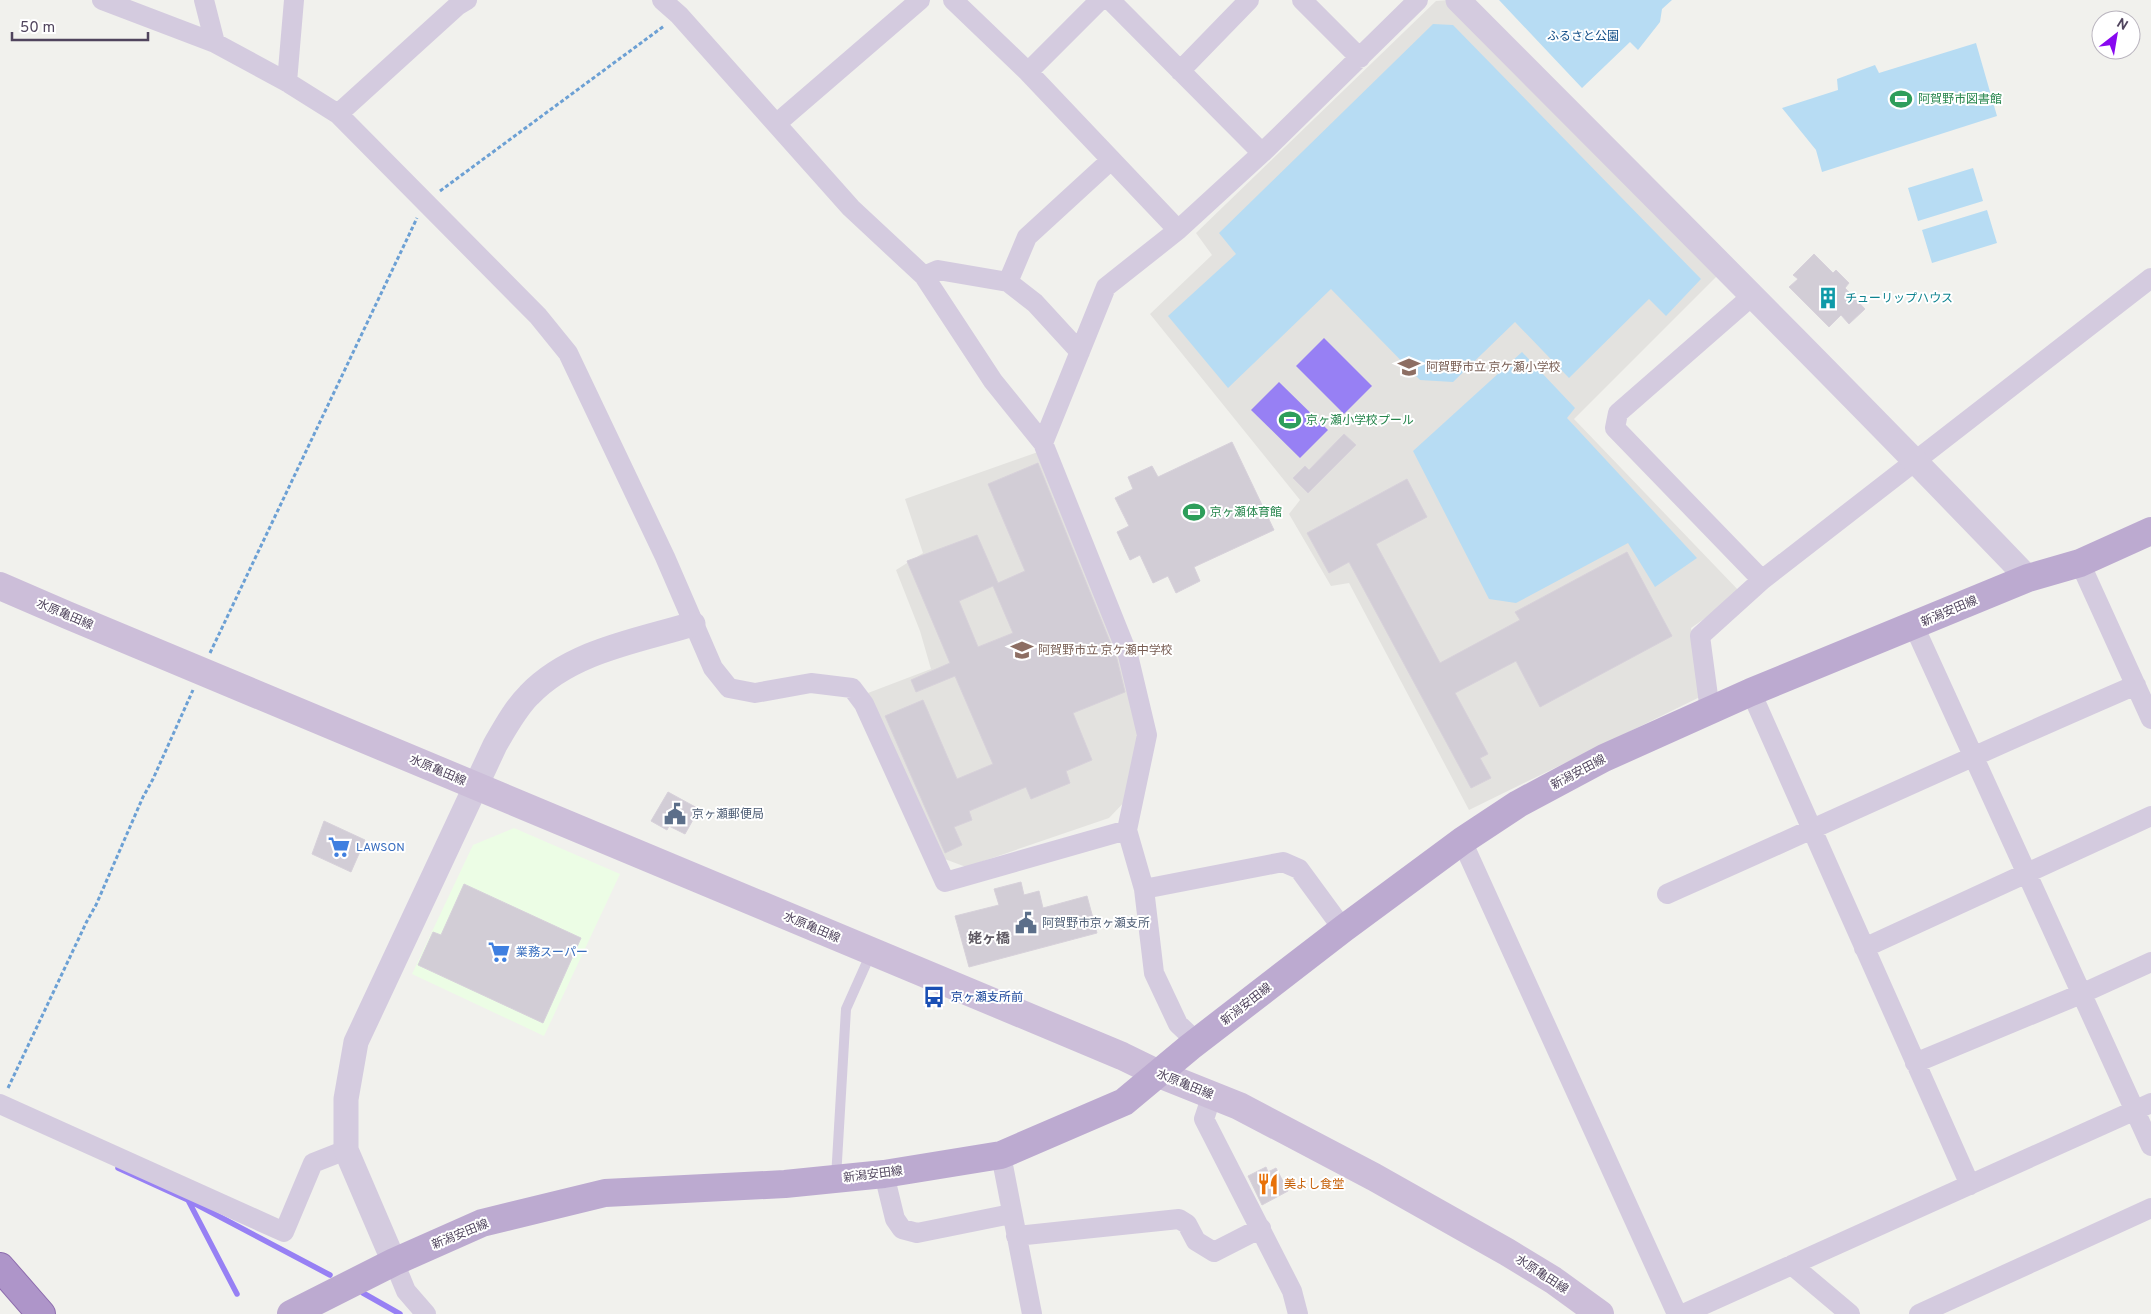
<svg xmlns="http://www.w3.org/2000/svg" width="2151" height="1314" viewBox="0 0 2151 1314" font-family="Overpass,'Noto Sans JP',sans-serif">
<rect width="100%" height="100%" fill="#f1f1ed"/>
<!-- commercial -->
<path fill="#ecfde5" d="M514,828L620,874L544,1036L412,974L473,845Z"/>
<!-- education -->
<path fill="#e3e2df" d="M1449,0L1720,273L1574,419L1741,593L1691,628L1702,696L1469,810L1349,583L1331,586L1289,514L1300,500L1150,314L1212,255L1196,233L1436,1Z
M1038,452L1130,675L1144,744L1132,794L1109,818L966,867L942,858L868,693L931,669L920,631L896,570L923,553L905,499Z"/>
<!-- green -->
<path fill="#b7dcf3" d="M1499,0H1672L1662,9L1660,22L1638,50L1630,42L1582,88Z
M1433,24L1453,25L1701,279L1666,316L1649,299L1569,378L1515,322L1453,382L1420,380L1331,289L1228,388L1168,316L1236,254L1219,233Z
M1976,43L1997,116L1822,172L1816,150L1782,108L1838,90L1837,79L1875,65L1879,73Z
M1973,168L1983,201L1918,221L1908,188Z
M1987,210L1997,243L1932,263L1922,230Z
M1522,352L1575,408L1567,418L1697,558L1655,587L1628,543L1516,603L1489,599L1413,451Z"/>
<!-- water -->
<path fill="#9780f4" d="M1324,338L1372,386L1344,414L1296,366Z
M1279,382L1328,430L1300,458L1251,410Z"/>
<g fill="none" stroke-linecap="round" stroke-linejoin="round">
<!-- stream -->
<path stroke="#9780f4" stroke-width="5.5" d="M118,1168L188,1200L330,1275
M188,1200L237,1294
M363,1293L400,1314"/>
</g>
<!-- building -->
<path fill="#d2cdd6" stroke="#d7d1da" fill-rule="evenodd" d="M1814,254L1833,273L1836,270L1849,283L1845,288L1865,309L1849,324L1841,315L1829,327L1789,287L1798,279L1793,275Z
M1344,434L1356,445L1308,493L1293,478L1305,466L1309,470Z
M1232,442L1274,530L1194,567L1200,581L1176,593L1168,576L1153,583L1140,555L1130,560L1117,532L1129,526L1115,498L1133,489L1128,477L1152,466L1158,477Z
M1038,463L1117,659L1125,692L1073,713L1092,760L1066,771L1070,783L1031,799L1026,787L969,811L972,820L954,827L962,845L945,853L885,716L923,700L957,779L993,764L955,676L916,692L911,680L950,663L907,561L977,535L998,583L1025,571L988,484ZM993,586L1013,633L978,647L959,601Z
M1407,479L1427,517L1376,544L1440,663L1520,620L1515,612L1627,552L1672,636L1540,707L1516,661L1455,693L1488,754L1480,758L1491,778L1471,788L1349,562L1329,573L1307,533Z
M668,792L699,809L685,834L669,826L667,830L651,821Z
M324,821L365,840L351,872L312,854Z
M1021,882L1024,895L1039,891L1043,908L1087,896L1097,933L969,967L955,916L999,905L994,889Z
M464,884L581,938L543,1023L418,965L433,932L441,935Z
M1266,1167L1268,1172L1276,1168L1288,1191L1262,1205L1248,1176Z"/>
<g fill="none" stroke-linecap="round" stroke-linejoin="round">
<!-- trunk casing -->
<g stroke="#8d6cad" stroke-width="30">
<path id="trunk" d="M0,1267L41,1314"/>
</g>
<!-- path -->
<path stroke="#6ca0d4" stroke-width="3" stroke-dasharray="4 2.5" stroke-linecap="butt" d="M440,191L664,26
M210,653L417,218
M8,1088L87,921L96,905L143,797L153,779L193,690"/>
<!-- service -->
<path stroke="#d4cbdf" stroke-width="10" d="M836,1178L846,1009L871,953"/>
<!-- minor -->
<path stroke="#d4cbdf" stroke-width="20" d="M102,0L215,43L287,82L338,114L538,316L568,353L665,557L713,668L729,688L755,693L811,683L852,688L864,704L945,882L1127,830
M204,0L215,43
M662,0L679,15L851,208L924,276L993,381L1043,443L1128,655L1147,735L1127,830L1144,889L1154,973L1178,1024L1197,1042
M953,0L1028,72L1178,230
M1110,0L1262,153
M1302,0L1360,58
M1180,71L1249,0
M1028,72L1100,0
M287,82L294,0
M338,114L457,6L467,0
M776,124L920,0
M924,276L938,270L1008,282L1035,303L1080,352
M1008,282L1027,237L1111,160
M1752,296L1618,413L1615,428L1762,580
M1043,443L1106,287L1178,230L1262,153L1418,0
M2080,563L2151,719
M1914,626L2151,1146
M1751,692L1970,1185
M1710,711L1700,636L1762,580L2151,278
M1462,841L1677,1314
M1144,889L1283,862L1299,869L1343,929
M1667,894C1823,825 1978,753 2136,685
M1864,948L2151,816
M1915,1063L2081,994L2151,962
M1212,1095L1204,1119L1292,1291L1298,1314
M0,1104L284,1232L313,1163L346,1150
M1001,1155L1032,1314
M884,1174L895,1219L902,1229L917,1233L1011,1214
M1016,1236L1179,1219L1187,1224L1196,1241L1214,1252L1261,1228
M394,1262L406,1291L426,1314
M1792,1265L1850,1314
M1683,1314L2151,1103
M1919,1314L2151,1208"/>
<!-- tertiary -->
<path stroke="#d4cbdf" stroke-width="25" d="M1458,0C1649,192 1841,383 2028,578
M394,1262L346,1150V1099L356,1042L495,745C505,728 515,709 529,695C571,651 637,641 693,624"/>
<!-- secondary -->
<path stroke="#ccbed9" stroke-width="28" d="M0,586L67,615L1122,1056L1159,1074L1239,1106L1374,1177L1507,1252L1553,1280L1600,1314"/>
<!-- primary -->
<path stroke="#bcaad0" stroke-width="28" d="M291,1314L394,1262L482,1223L605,1193L785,1184L884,1174L1001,1155L1124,1102L1190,1047L1343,929L1462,841L1518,804L1604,758L1751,692L2028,578L2080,563L2151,531"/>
<!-- trunk -->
<use href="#trunk" stroke="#ae95c9" stroke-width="28"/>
</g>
<!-- icons -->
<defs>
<g id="stadium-bare" transform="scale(1.725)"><path d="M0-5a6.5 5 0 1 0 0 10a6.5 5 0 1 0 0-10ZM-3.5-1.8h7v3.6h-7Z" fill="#2e9e5b" stroke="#fff" stroke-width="2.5" paint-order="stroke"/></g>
<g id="building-bare" transform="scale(1.725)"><path d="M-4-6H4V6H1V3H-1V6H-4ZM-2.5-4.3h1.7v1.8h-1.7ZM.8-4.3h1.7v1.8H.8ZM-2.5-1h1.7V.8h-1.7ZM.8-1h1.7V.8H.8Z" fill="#0f9aa8" stroke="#fff" stroke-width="2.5" paint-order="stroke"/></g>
<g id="school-bare" transform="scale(1.725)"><path d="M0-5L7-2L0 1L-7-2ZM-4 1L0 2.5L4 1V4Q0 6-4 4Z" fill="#8d6e63" stroke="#fff" stroke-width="2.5" paint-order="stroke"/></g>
<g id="civic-bare" transform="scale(1.725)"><path d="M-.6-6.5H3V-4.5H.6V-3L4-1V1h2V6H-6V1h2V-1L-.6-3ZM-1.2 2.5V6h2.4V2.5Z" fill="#5c6f8a" stroke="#fff" stroke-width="2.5" paint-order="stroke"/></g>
<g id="supermarket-bare" transform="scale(1.725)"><path d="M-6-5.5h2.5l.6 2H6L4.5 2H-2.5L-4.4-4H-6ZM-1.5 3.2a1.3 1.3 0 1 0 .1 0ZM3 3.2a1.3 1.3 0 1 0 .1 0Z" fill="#3f7fe0" stroke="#fff" stroke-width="2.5" paint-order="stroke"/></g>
<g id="bus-bare" transform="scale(1.725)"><path d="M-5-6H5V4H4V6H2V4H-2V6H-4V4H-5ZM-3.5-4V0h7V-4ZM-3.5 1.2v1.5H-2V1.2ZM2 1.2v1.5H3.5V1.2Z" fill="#1a4fb4" stroke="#fff" stroke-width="2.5" paint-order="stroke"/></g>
<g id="restaurant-bare" transform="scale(1.725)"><path d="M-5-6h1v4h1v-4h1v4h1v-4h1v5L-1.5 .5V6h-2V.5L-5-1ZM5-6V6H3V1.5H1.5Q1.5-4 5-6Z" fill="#e8710a" stroke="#fff" stroke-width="2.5" paint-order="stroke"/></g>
</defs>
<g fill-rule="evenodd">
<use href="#stadium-bare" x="1901" y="99"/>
<use href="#building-bare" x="1828" y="298"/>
<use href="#school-bare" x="1409" y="367"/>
<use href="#stadium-bare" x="1290" y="420"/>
<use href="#stadium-bare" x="1194" y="512"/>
<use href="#school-bare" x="1022" y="650"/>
<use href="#civic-bare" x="675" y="814"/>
<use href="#supermarket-bare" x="339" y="847"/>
<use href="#civic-bare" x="1026" y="923"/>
<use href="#supermarket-bare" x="499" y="952"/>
<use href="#bus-bare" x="934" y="997"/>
<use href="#restaurant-bare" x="1268" y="1184"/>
</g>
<g text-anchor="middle" stroke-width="4" stroke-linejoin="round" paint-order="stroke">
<!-- park labels -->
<g font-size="12" fill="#0e4b85" stroke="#fff">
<text x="1583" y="40">ふるさと公園</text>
</g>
<!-- leisure labels -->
<g font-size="12" fill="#27864d" stroke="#fff" text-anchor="start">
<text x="1918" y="103">阿賀野市図書館</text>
<text x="1306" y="424">京ヶ瀬小学校プール</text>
<text x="1210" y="516">京ヶ瀬体育館</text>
</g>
<!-- culture labels -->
<g font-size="12" fill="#0d838f" stroke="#fff" text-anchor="start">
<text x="1845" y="302">チューリップハウス</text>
</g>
<!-- education labels -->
<g font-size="12" fill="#785e54" stroke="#fff" text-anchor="start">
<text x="1426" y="371">阿賀野市立 京ケ瀬小学校</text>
<text x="1038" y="654">阿賀野市立 京ケ瀬中学校</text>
</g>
<!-- street labels -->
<g font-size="12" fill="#50445d" stroke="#fff">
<text transform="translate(1949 611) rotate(-23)" y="4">新潟安田線</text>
<text transform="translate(65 614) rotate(23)" y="4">水原亀田線</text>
<text transform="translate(438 770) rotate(23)" y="4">水原亀田線</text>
<text transform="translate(1578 772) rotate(-28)" y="4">新潟安田線</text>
<text transform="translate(812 927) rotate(23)" y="4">水原亀田線</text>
<text transform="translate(1246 1004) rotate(-38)" y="4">新潟安田線</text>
<text transform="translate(1185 1084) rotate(22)" y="4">水原亀田線</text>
<text transform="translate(873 1174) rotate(-7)" y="4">新潟安田線</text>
<text transform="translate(460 1234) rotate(-22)" y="4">新潟安田線</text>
<text transform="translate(1542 1274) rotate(33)" y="4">水原亀田線</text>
</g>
<!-- service labels -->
<g font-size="12" fill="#4e5e75" stroke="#fff" text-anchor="start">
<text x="692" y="818">京ヶ瀬郵便局</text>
<text x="1042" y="927">阿賀野市京ヶ瀬支所</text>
</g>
<!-- shop labels -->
<g font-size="12" fill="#366cbe" stroke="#fff" text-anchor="start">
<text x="356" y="851">LAWSON</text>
<text x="516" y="956">業務スーパー</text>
</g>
<!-- transit labels -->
<g font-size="12" fill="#164399" stroke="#fff" text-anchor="start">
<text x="951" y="1001">京ヶ瀬支所前</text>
</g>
<!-- food labels -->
<g font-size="12" fill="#c56008" stroke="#fff" text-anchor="start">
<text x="1284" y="1188">美よし食堂</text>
</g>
<!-- neighbourhood labels -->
<g font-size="14" font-weight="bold" fill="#5f5a63" stroke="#fff">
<text x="989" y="943">姥ヶ橋</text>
</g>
</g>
<!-- north arrow -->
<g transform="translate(2116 35) rotate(31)"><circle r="24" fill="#ffffff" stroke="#b9b4be"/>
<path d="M0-4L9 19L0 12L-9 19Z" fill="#8808f0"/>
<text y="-8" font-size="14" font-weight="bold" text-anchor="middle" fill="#50445d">N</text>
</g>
<!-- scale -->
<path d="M12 32v8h136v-8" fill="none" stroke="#50445d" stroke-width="2.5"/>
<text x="20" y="32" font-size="15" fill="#50445d" stroke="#ffffff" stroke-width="4" paint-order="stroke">50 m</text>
</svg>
